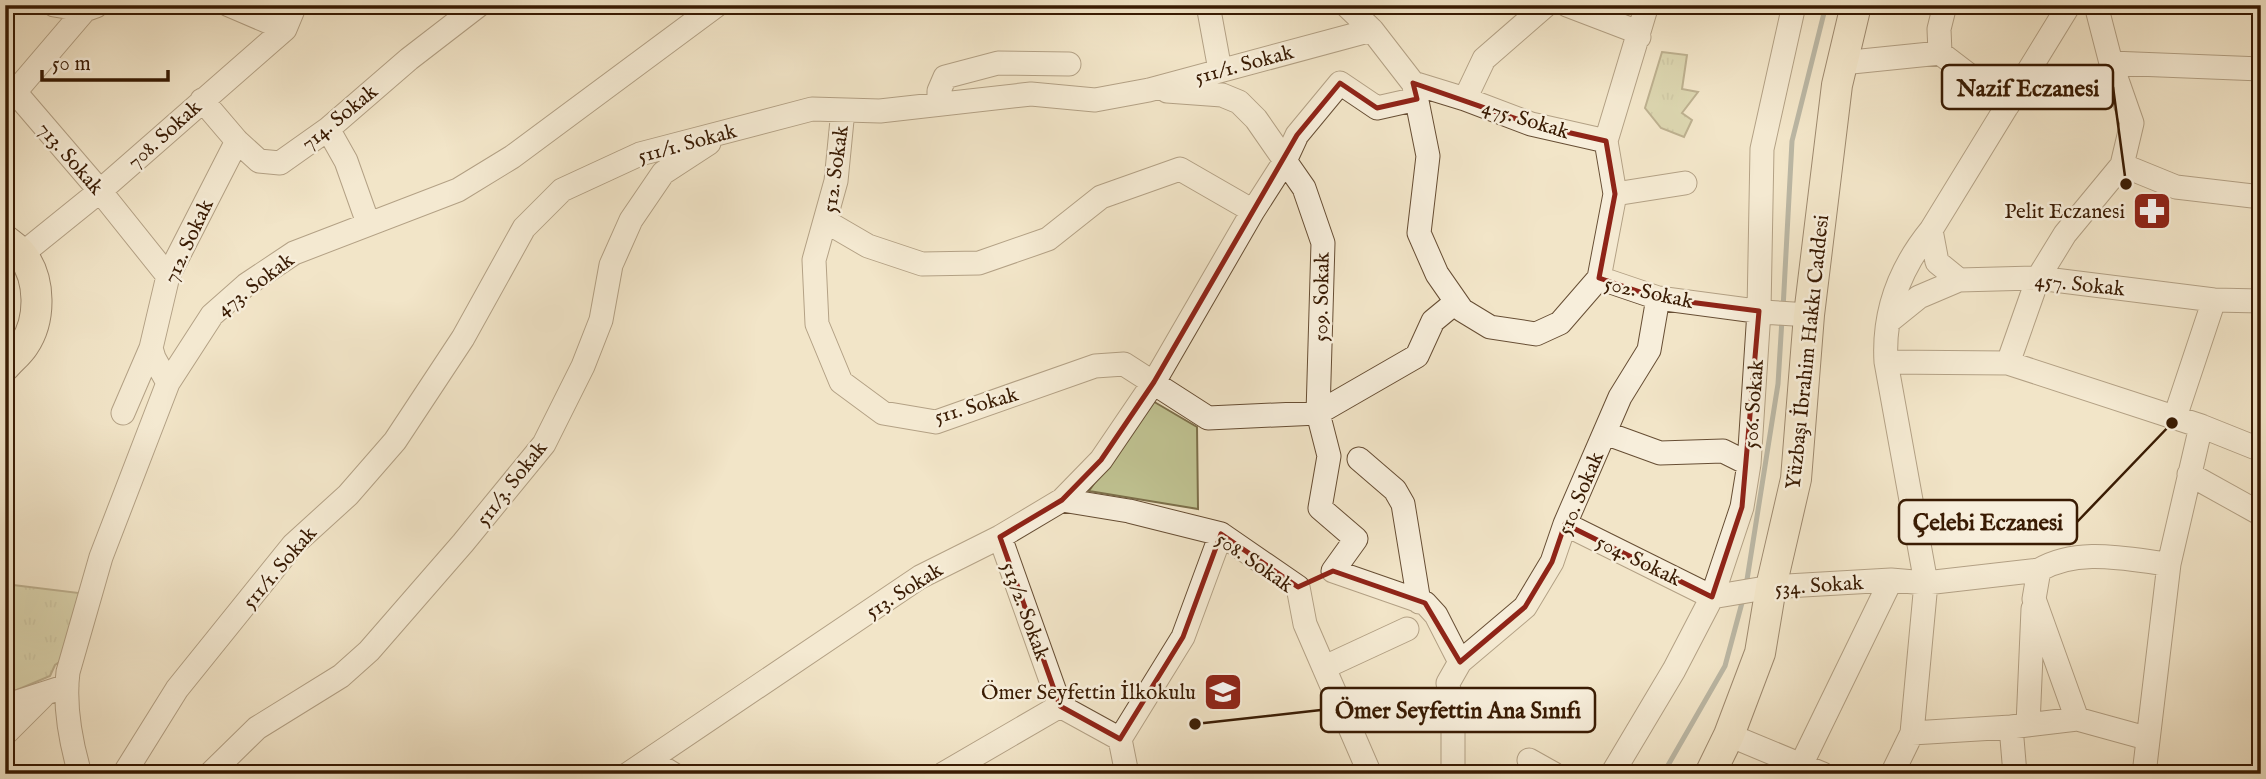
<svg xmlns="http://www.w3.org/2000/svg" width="2266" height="779" viewBox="0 0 2266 779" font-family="'IM FELL English',serif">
<defs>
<pattern id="grass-tufts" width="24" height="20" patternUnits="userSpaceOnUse" patternTransform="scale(1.75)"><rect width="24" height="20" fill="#c0c392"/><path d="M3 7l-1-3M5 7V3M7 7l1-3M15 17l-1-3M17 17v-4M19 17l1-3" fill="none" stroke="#a6a77c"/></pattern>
</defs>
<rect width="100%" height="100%" fill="#f2e5c8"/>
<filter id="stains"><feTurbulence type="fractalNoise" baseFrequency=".00286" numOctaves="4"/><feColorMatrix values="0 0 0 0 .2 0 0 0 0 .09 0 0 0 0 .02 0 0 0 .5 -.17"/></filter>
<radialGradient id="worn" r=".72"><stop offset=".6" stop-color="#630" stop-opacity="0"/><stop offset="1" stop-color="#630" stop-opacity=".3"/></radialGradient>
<!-- grass -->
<path fill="url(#grass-tufts)" stroke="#7c6f4a" stroke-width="2" d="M1662,52L1687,55L1682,89L1698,92L1682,113L1692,120L1684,137L1661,128L1645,108Z
M5,584L79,593L61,661L55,665L50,676L5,695Z"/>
<!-- park -->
<path fill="#c0c392" stroke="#7c6f4a" stroke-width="2" d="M1151,400L1197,427L1198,509L1089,491Z"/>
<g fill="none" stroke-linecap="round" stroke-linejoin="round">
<!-- stream -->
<path stroke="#777c75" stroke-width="5" d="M1783,309L1792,141L1826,5
M1746,586L1778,384L1782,319
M1663,774L1725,666L1743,599"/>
<!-- minor casing -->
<g stroke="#674e34" stroke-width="25">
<path id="minor" d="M54,5L85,10L96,6
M229,5L285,29
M1208,5L1220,70
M1346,5L1372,30L1413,83L1465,99L1531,124L1606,141
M1567,5L1635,31L1639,37
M85,10L15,92L100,191L168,276
M1940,53L1939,29L1945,5
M1842,63L1940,53L2008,105
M2111,63L2261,69
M1414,86L1428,156L1419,233L1437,274L1462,310L1490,327L1536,334L1560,323L1599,278L1615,194L1606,141L1647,5
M1167,91L1222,95L1239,102L1256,119L1304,188L1323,243L1318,413L1329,456L1320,508L1356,539L1333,571L1425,603L1436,615L1460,662L1448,683L1453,719V774
M1465,99L1484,59L1546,5
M202,100L237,141L259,161L280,163L328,129L409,59L479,5
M939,104V91L945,77L998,63L1069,64
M843,110L836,181L814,260L817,324L841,382L883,413L936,422L1095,366L1124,364L1208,418L1318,413L1417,356L1433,321L1456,302
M328,129L346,161L368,223
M2122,165L2176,187L2261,197
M1615,194L1685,183
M825,221L868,246L922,264L979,263L1048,239L1101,197L1180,169L1253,211
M1931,230L1937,262L1959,280
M22,254L100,191L285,29L295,5
M1599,278L1658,298L1763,312L1809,315
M1888,322L1919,297L1959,280L2038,278L2214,300L2261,301
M1886,362L2008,363L2201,426L2261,450
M2008,363L2038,278L2065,234L2122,165L2132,123L2111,63L2096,5
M168,383L154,358L151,348L168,276L237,141
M123,413L151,348
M2175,417L2214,300
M1605,433L1660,453L1723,451L1749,464
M1359,459L1395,490L1403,504L1419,602
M2189,474L2261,514
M1062,500L1129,511L1221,534L1298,587L1305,624L1370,774
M1565,524L1712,597L1771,587L1891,580L1926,583L2039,570C2078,547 2126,559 2169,564
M1000,537L1060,706L1120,739L1127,774
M2039,570L2034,599L2077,719L2146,738
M1460,662L1525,607L1552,562L1565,524L1620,397L1649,350L1658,298
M1325,667L1407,629
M5,706L67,686
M2028,725L2033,609
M2011,727L2015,774
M1912,733L2011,727L2077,719
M5,734L43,696
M1729,735L1823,774
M1120,739L1183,637L1221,534
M650,760L673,774
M1529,760L1554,774
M1801,765L1891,580
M80,774C71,743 64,704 68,672L101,557L168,383L212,315L246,285L294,253L458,190L512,157L717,5
M124,774L177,689L293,545L348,495L395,441L463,338L524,228L562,190L640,154L812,109L880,111L1031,94L1095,100L1149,90L1372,30
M210,774L257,728L341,676L369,651L463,543L544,444L583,366L601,320L611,265L631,220L663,173L709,143
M628,774L920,577L1000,537L1062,500L1101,460L1154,382L1253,211L1285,161L1297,135L1340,83L1377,108L1417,99
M943,774L1060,706
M1612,774L1674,670L1712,597L1742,507L1749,464L1759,311L1762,149L1794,5
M1892,774L1912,733L1926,583L1886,362C1883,312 1900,268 1931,230L2069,5
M2144,774L2169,564L2201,426"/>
</g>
<!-- major casing -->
<g stroke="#391b03" stroke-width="32">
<path id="major" d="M5,240C11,245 18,249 22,255C41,279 41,320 24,345C19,353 11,359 5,366
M1710,774L1729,735L1760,653L1771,587L1796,479L1809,315L1837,85L1856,5"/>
</g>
<!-- minor -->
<use href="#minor" stroke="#f7eedb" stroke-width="23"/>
<!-- major -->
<use href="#major" stroke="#f2e5c8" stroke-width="30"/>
</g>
<!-- marked area -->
<path d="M0 0H2266V779H0ZM1340,83L1377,108L1417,99L1413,83L1531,124L1606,141L1615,194L1599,278L1658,298L1759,311L1742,507L1712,597L1565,524L1552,562L1525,607L1460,662L1425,603L1333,571L1298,587L1221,534L1183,637L1120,739L1060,706L1000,537L1062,500L1101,460L1154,382L1297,135Z" fill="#f2e5c8" fill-opacity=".55" fill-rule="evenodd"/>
<path fill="none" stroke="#8f2418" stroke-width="5" stroke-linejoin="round" d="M1340,83L1377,108L1417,99L1413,83L1531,124L1606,141L1615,194L1599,278L1658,298L1759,311L1742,507L1712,597L1565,524L1552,562L1525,607L1460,662L1425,603L1333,571L1298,587L1221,534L1183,637L1120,739L1060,706L1000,537L1062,500L1101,460L1154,382L1297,135Z"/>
<!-- icons -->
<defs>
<g id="pharmacy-square" transform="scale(2.0125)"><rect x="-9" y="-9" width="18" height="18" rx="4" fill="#8f2418" stroke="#f7eedb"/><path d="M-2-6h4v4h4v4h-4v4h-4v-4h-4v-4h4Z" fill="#fff"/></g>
<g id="school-square" transform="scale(2.0125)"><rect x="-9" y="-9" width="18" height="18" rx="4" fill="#8f2418" stroke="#f7eedb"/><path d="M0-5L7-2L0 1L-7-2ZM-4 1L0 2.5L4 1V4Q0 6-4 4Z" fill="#fff"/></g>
</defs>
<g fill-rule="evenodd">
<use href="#pharmacy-square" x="2152" y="211"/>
<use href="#school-square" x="1223" y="692"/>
</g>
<g text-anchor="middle" stroke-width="5" stroke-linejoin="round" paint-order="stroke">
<!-- street labels -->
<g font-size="21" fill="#391b03" stroke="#f7eedb">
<text transform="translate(1244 64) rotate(-15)" y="7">511/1. Sokak</text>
<text transform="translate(339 117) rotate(-39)" y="7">714. Sokak</text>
<text transform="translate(1526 119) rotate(17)" y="7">475. Sokak</text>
<text transform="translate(164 134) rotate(-42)" y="7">708. Sokak</text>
<text transform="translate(687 143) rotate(-15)" y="7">511/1. Sokak</text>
<text transform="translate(71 158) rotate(49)" y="7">713. Sokak</text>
<text transform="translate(835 169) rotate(-82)" y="7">512. Sokak</text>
<text transform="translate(188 241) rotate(-65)" y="7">712. Sokak</text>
<text transform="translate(255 284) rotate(-37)" y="7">473. Sokak</text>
<text transform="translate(2080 284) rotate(6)" y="7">457. Sokak</text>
<text transform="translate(1649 292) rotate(12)" y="7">502. Sokak</text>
<text transform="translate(1321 297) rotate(-89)" y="7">509. Sokak</text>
<text transform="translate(1807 352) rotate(-84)" y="7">Yüzbaşı İbrahim Hakkı Caddesi</text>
<text transform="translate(1753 404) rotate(-86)" y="7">506. Sokak</text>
<text transform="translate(976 405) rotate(-16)" y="7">511. Sokak</text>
<text transform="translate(511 483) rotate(-52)" y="7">511/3. Sokak</text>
<text transform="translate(1580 493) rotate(-67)" y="7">510. Sokak</text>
<text transform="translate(1639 560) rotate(26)" y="7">504. Sokak</text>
<text transform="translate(1255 562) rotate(35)" y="7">508. Sokak</text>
<text transform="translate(279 567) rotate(-49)" y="7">511/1. Sokak</text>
<text transform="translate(1819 585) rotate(-4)" y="7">534. Sokak</text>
<text transform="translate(904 590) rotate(-32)" y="7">513. Sokak</text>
<text transform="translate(1026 611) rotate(70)" y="7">513/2. Sokak</text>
</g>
<!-- poi labels -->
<g font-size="21" fill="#391b03" stroke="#f7eedb" text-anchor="end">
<text x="2125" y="218">Pelit Eczanesi</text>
<text x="1196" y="699">Ömer Seyfettin İlkokulu</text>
</g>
</g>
<!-- callouts -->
<path fill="none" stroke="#391b03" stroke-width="2.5" d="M2126 184L2113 87M2172 423L2077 522M1195 724L1321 710"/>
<g fill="#391b03" stroke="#f7eedb" stroke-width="2.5">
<circle cx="2126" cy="184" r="7"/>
<circle cx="2172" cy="423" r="7"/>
<circle cx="1195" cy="724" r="7"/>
</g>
<g fill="#f7eedb" stroke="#391b03" stroke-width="2.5">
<rect x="1942" y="65" width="171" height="44" rx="7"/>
<rect x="1899" y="500" width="178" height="44" rx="7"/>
<rect x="1321" y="688" width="274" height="44" rx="7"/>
</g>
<g font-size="23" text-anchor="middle" font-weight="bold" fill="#391b03">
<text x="2028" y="96">Nazif Eczanesi</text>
<text x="1988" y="530">Çelebi Eczanesi</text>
<text x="1458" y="718">Ömer Seyfettin Ana Sınıfı</text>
</g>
<!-- margin -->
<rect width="2266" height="779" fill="none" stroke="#f2e5c8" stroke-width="28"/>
<rect x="7" y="7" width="2252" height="765" fill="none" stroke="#391b03" stroke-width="3.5"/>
<rect x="14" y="14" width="2238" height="751" fill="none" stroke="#391b03" stroke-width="2"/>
<!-- scale -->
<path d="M42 70v10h126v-10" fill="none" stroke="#391b03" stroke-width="3.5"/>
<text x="52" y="70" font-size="21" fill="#391b03" stroke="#f7eedb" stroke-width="5" paint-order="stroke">50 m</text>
<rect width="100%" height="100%" filter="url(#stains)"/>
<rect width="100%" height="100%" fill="url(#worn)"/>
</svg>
